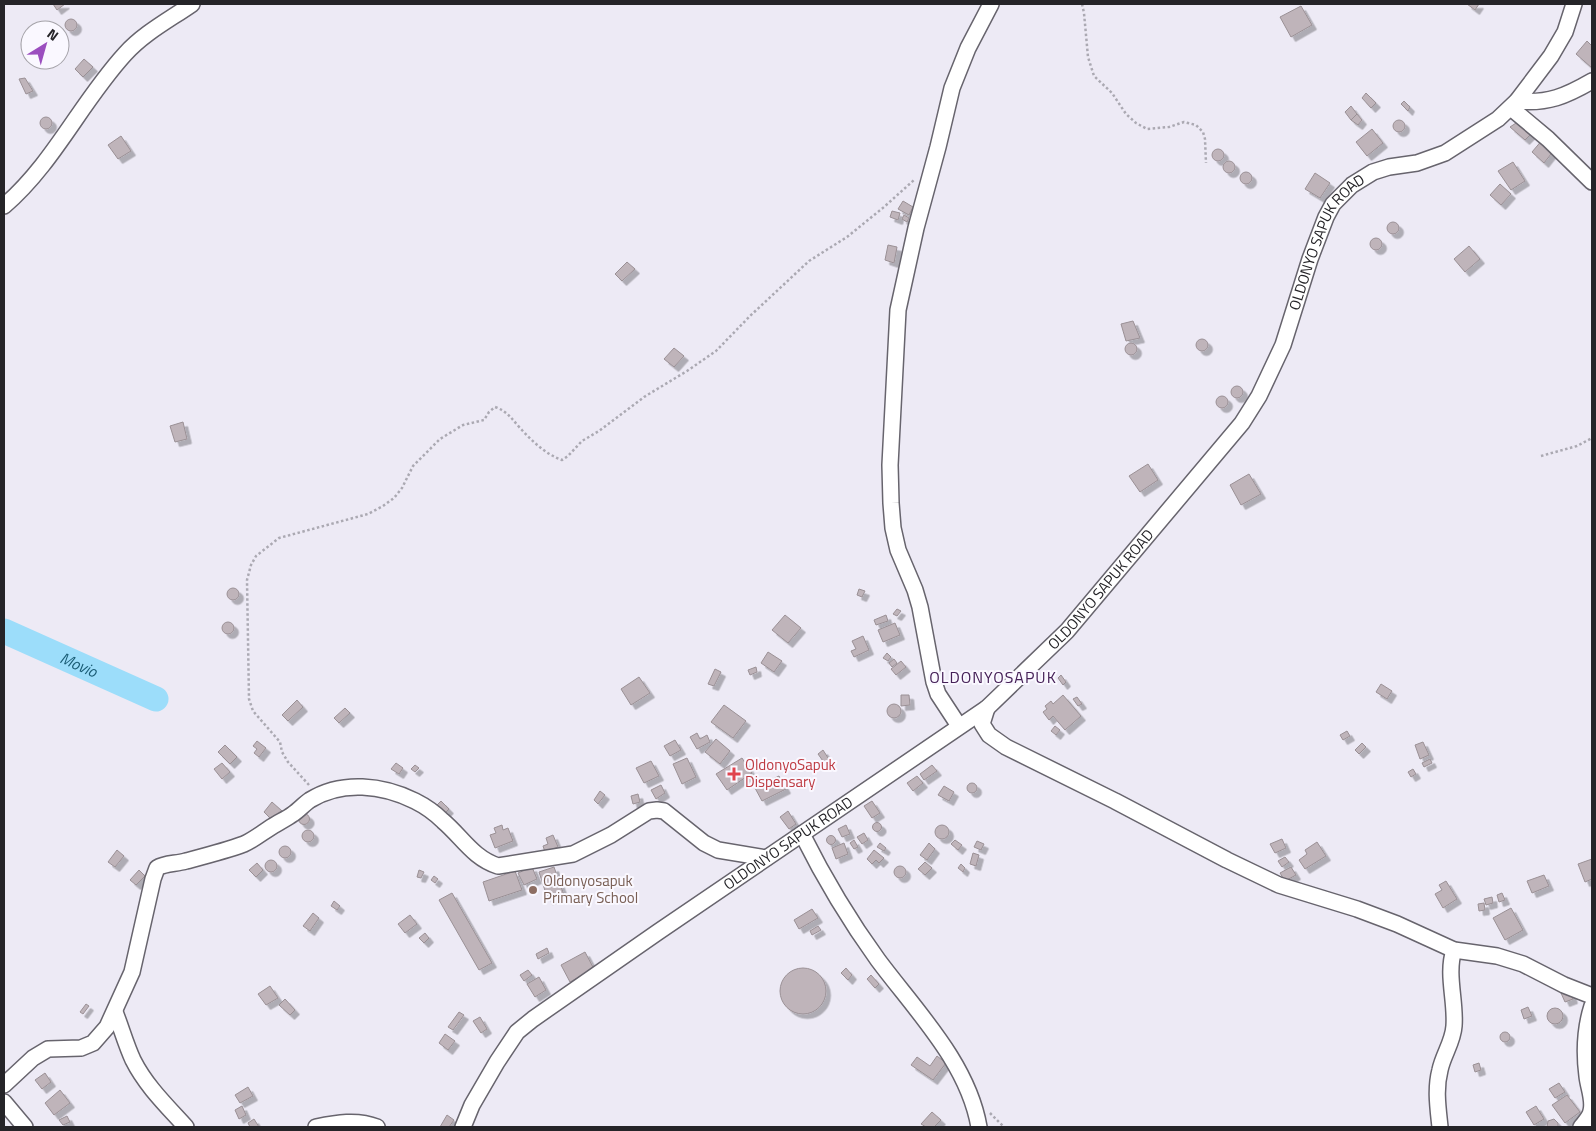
<svg xmlns="http://www.w3.org/2000/svg" width="1596" height="1131" viewBox="0 0 1596 1131" font-family="'Titillium Web',sans-serif">
<defs>
<filter id="shadow"><feDropShadow dx="4.5" dy="4.5" stdDeviation="0" flood-color="#0004"/></filter>
</defs>
<rect width="100%" height="100%" fill="#edeaf5"/>
<g fill="none" stroke-linecap="round" stroke-linejoin="round">
<!-- river -->
<path stroke="#9cddfa" stroke-width="25" id="s1" d="M4,631L156,699"/>
</g>
<!-- building -->
<path fill="#bfb4ba" stroke="#9a9095" filter="url(#shadow)" d="M53,4H65L57,10Z
M1467,4H1479L1475,10Z
M1301,6L1312,25L1291,37L1280,17Z
M65 25a6 6 0 1 1 12 0a6 6 0 1 1-12 0Z
M1587,41L1592,46V68L1576,54Z
M84,59L93,67L83,77L75,69Z
M25,78L33,91L26,94L19,79Z
M1366,93L1376,103L1371,108L1362,98Z
M1404,101L1410,107L1408,111L1401,104Z
M1351,106L1357,114L1351,120L1345,112Z
M1357,114L1362,120L1358,125L1351,120Z
M40 123a6 6 0 1 1 12 0a6 6 0 1 1-12 0Z
M1393 126a6 6 0 1 1 12 0a6 6 0 1 1-12 0Z
M1516,123L1531,134L1525,140L1510,127Z
M1372,129L1383,143L1367,156L1356,142Z
M121,136L131,151L118,159L108,145Z
M1543,139L1555,149L1544,163L1532,152Z
M1212 155a6 6 0 1 1 12 0a6 6 0 1 1-12 0Z
M1223 167a6 6 0 1 1 12 0a6 6 0 1 1-12 0Z
M1513,162L1525,181L1511,190L1498,171Z
M1240 178a6 6 0 1 1 12 0a6 6 0 1 1-12 0Z
M1315,173L1330,183L1320,198L1305,189Z
M1500,184L1511,194L1501,205L1490,195Z
M903,201L913,207L909,215L898,209Z
M892,211L900,213L898,220L890,217Z
M904,215L909,218L907,222L902,219Z
M1387 228a6 6 0 1 1 12 0a6 6 0 1 1-12 0Z
M1370 244a6 6 0 1 1 12 0a6 6 0 1 1-12 0Z
M888,245L897,247L894,263L885,260Z
M1469,246L1480,259L1465,272L1454,259Z
M627,262L635,269L622,281L615,274Z
M1133,321L1140,338L1126,341L1121,324Z
M1196 345a6 6 0 1 1 12 0a6 6 0 1 1-12 0Z
M1125 349a6 6 0 1 1 12 0a6 6 0 1 1-12 0Z
M674,348L684,356L674,367L664,359Z
M1231 392a6 6 0 1 1 12 0a6 6 0 1 1-12 0Z
M1216 402a6 6 0 1 1 12 0a6 6 0 1 1-12 0Z
M183,422L187,439L175,442L170,426Z
M1148,464L1158,480L1140,492L1129,476Z
M1249,474L1261,494L1241,505L1230,485Z
M227 594a6 6 0 1 1 12 0a6 6 0 1 1-12 0Z
M859,589L865,591L862,597L857,595Z
M897,609L901,611L897,616L893,614Z
M785,615L801,628L788,643L772,630Z
M886,615L888,621L876,625L874,620Z
M222 628a6 6 0 1 1 12 0a6 6 0 1 1-12 0Z
M895,623L900,635L883,642L878,630Z
M863,636L869,650L854,657L851,651L856,649L852,641Z
M768,652L782,661L774,672L761,663Z
M887,653L891,657L888,661L883,658Z
M894,659L897,663L892,667L889,663Z
M901,661L906,667L896,675L891,669Z
M756,667L757,672L750,675L748,670Z
M715,669L721,672L714,686L708,684Z
M1061,675L1066,682L1063,685L1058,678Z
M639,677L650,693L631,705L621,689Z
M1381,684L1392,691L1387,699L1376,692Z
M901,695H909L910,705L901,706Z
M1063,695L1081,716L1065,730L1053,716L1049,720L1043,712L1047,709L1045,706L1051,701L1053,704Z
M1077,697L1082,704L1078,706L1073,699Z
M297,700L303,707L288,721L282,715Z
M887 711a7 7 0 1 1 14 0a7 7 0 1 1-14 0Z
M724,705L746,721L733,738L711,722Z
M345,708L350,713L339,723L334,718Z
M1055,726L1060,730L1056,735L1051,731Z
M1347,731L1350,736L1343,740L1340,735Z
M697,733L700,739L707,735L710,742L697,749L690,737Z
M716,739L730,751L720,764L705,752Z
M675,740L681,750L670,756L664,746Z
M257,741L266,748L259,757L254,753L257,749L253,746Z
M1423,742L1429,755L1420,759L1415,745Z
M1362,743L1366,747L1359,754L1355,750Z
M225,745L237,757L230,764L218,752Z
M823,750L830,761L825,764L818,754Z
M687,758L696,777L682,784L673,764Z
M742,758L752,773L727,790L716,774Z
M1430,759L1432,763L1424,767L1422,763Z
M651,761L659,776L644,783L636,768Z
M222,763L230,772L222,779L214,769Z
M396,763L403,768L399,774L391,769Z
M415,765L419,768L415,772L411,769Z
M932,765L937,771L924,780L920,774Z
M1413,769L1416,774L1411,777L1408,772Z
M779,776L786,789L762,801L755,788Z
M917,776L923,783L913,791L907,783Z
M967 788a5 5 0 1 1 10 0a5 5 0 1 1-10 0Z
M661,785L665,793L656,799L651,790Z
M944,786L954,792L949,801L938,795Z
M600,791L605,795L598,804L594,800Z
M638,794L640,802L633,804L631,796Z
M441,801L449,809L445,813L437,805Z
M872,801L880,813L872,818L864,806Z
M272,802L282,811L273,821L264,812Z
M788,811L796,824L789,829L780,817Z
M298.5 819a5.5 5.5 0 1 1 11 0a5.5 5.5 0 1 1-11 0Z
M872.5 827a4.5 4.5 0 1 1 9 0a4.5 4.5 0 1 1-9 0Z
M502,825L503,830L508,828L513,841L495,848L490,835L496,833L494,828Z
M846,825L850,834L842,837L838,829Z
M935 832a7 7 0 1 1 14 0a7 7 0 1 1-14 0Z
M302 836a6 6 0 1 1 12 0a6 6 0 1 1-12 0Z
M864,833L868,840L862,844L857,837Z
M553,835L558,847L545,852L543,846L548,844L546,838Z
M826.5 840a4.5 4.5 0 1 1 9 0a4.5 4.5 0 1 1-9 0Z
M1282,839L1286,848L1275,853L1270,844Z
M854,840L858,847L854,849L850,843Z
M955,840L962,845L958,850L951,844Z
M977,841L984,844L981,850L974,847Z
M1317,842L1326,856L1305,869L1299,860L1307,854L1305,850Z
M844,843L848,854L836,859L832,848Z
M880,843L886,848L884,851L877,847Z
M929,843L935,849L927,860L920,855Z
M279 852a6 6 0 1 1 12 0a6 6 0 1 1-12 0Z
M117,850L124,856L115,867L108,862Z
M874,850L884,858L879,863L876,860L872,864L867,859Z
M973,853L979,855L976,866L970,864Z
M1285,857L1289,862L1282,867L1278,861Z
M1592,859V879L1585,882L1578,864Z
M265 866a6 6 0 1 1 12 0a6 6 0 1 1-12 0Z
M925,862L932,868L925,875L918,869Z
M257,863L263,870L256,877L249,870Z
M961,864L965,868L963,872L958,868Z
M894 872a6 6 0 1 1 12 0a6 6 0 1 1-12 0Z
M532,867L537,879L524,885L518,873Z
M554,867L564,895L548,900L539,872Z
M1291,867L1296,875L1285,881L1280,873Z
M139,870L145,876L136,885L130,880Z
M419,870L424,872L421,878L417,877Z
M515,871L522,890L489,901L483,882Z
M1544,875L1549,886L1532,893L1527,881Z
M434,876L438,879L435,883L431,880Z
M1446,881L1457,899L1443,908L1435,894L1442,890L1439,885Z
M452,893L492,963L479,970L439,900Z
M1502,893L1505,900L1499,902L1497,895Z
M1492,897L1493,903L1486,905L1484,899Z
M334,901L340,906L337,910L331,906Z
M1484,903L1485,910L1479,911L1478,904Z
M1511,908L1523,930L1505,940L1493,918Z
M812,909L818,918L799,929L794,920Z
M313,913L319,918L310,931L303,926Z
M410,915L417,924L405,933L398,924Z
M818,926L821,930L812,935L810,931Z
M425,933L429,938L424,943L419,938Z
M547,948L549,953L538,959L536,954Z
M585,952L594,969L570,982L561,965Z
M846,968L852,975L848,980L841,973Z
M780 991a23 23 0 1 1 46 0a23 23 0 1 1-46 0Z
M528,970L532,975L524,981L520,975Z
M871,975L879,984L875,988L867,979Z
M539,977L546,990L535,997L527,984Z
M270,986L278,998L266,1005L258,994Z
M1570,990L1573,999L1565,1002L1561,993Z
M285,999L295,1010L290,1015L279,1005Z
M86,1004L89,1006L83,1014L80,1012Z
M1528,1007L1532,1016L1524,1019L1521,1010Z
M1547 1016a8 8 0 1 1 16 0a8 8 0 1 1-16 0Z
M459,1012L464,1015L453,1030L448,1027Z
M480,1017L487,1029L481,1033L473,1021Z
M1500 1037a5 5 0 1 1 10 0a5 5 0 1 1-10 0Z
M445,1034L455,1041L448,1050L439,1043Z
M937,1056L946,1063L933,1080L911,1065L917,1057L930,1066Z
M1479,1063L1481,1070L1475,1072L1473,1065Z
M45,1073L51,1082L42,1089L35,1080Z
M1559,1083L1565,1092L1555,1098L1549,1089Z
M248,1087L253,1096L240,1103L235,1095Z
M60,1090L70,1103L54,1115L45,1103Z
M1567,1095L1580,1112L1565,1123L1552,1105Z
M242,1106L246,1115L239,1119L235,1110Z
M1536,1106L1544,1119L1534,1125L1526,1112Z
M932,1112L941,1120L934,1127H926L921,1124Z
M447,1115L454,1120L449,1127H440Z
M67,1116L70,1122L63,1125L59,1120Z
M254,1119L259,1127H250L248,1123Z
M1554,1119L1558,1123V1127H1547L1548,1121Z"/>
<g fill="none" stroke-linecap="round" stroke-linejoin="round">
<!-- minor casing -->
<g stroke="#67646d" stroke-width="18">
<g id="minor">
<path d="M1517,101C1548,104 1566,96 1592,81"/>
<path d="M1511,108L1548,139L1592,182"/>
<path d="M4,206C54,163 81,102 125,54C144,33 169,20 192,4"/>
<path d="M987,708L982,724L989,735L1006,747L1115,801L1227,860L1279,885L1357,909L1397,924L1454,950L1497,956L1523,964L1564,985L1592,996"/>
<path d="M959,726L938,694L934,682L920,607L915,590L898,550L893,528L891,503L890,465L898,310L916,228L938,147L952,88L968,48L991,4"/>
<path d="M802,834C824,878 849,920 878,960C916,1011 968,1063 979,1127"/>
<path d="M115,1012C121,1027 126,1045 133,1060C146,1086 167,1106 186,1127"/>
<path d="M4,1085L33,1058L48,1049L81,1048L93,1043L107,1027L132,972L153,879L157,868C165,863 176,864 186,861C205,856 225,851 244,844C255,839 263,832 273,826C279,822 286,819 293,814C299,810 304,804 310,800C342,780 383,785 415,801C425,806 435,813 443,821C462,837 473,858 498,866L573,854L611,835L649,811L657,810L664,811L704,843L718,850L766,858"/>
<path d="M4,1102L25,1127"/>
<path d="M316,1127C336,1123 357,1119 377,1127"/>
<path id="s2" d="M463,1127L472,1105L497,1062L517,1032L533,1019L658,932L987,708L1067,631L1242,423L1259,396L1283,345L1310,259L1326,217L1333,204L1352,185L1373,172L1389,167L1417,163L1445,153L1498,119L1517,101L1551,56L1565,32L1574,4"/>
<path d="M1440,1127C1438,1108 1435,1089 1440,1070C1443,1055 1453,1042 1454,1026C1456,1001 1446,974 1454,950"/>
<path d="M1581,1127C1584,1123 1590,1117 1591,1111C1594,1100 1588,1087 1587,1076C1584,1053 1585,1028 1592,1006"/>
</g>
</g>
<!-- path -->
<path stroke="#aba9b2" stroke-width="2.5" stroke-dasharray="2.5 2.5" stroke-linecap="butt" d="M1082,4L1084,13L1088,57L1094,76L1112,93L1126,114L1136,123L1147,129L1169,127L1184,122L1196,125L1203,132L1205,139L1206,163
M1541,456L1577,446L1592,438
M309,785L288,762L282,752L280,742L253,711L249,699L247,580L251,565L256,556L279,538L368,514L383,506L394,498L402,488L413,466L440,439L463,425L484,420L489,412L495,407C507,411 512,419 520,428C532,441 545,454 562,460L568,456L582,441L599,431L644,397L687,371L716,351L750,316L809,261L847,237L884,207L914,180
M990,1113L1004,1127"/>
<!-- minor -->
<use href="#minor" stroke="#fff" stroke-width="15"/>
</g>
<!-- markers -->
<path fill="#e0444e" stroke="#faf8ff" stroke-width="2" d="M731.5 766.5h5v5h5v5h-5v5h-5v-5h-5v-5h5z"/>
<circle fill="#8d6e63" stroke="#faf8ff" stroke-width="2" cx="533" cy="890" r="5"/>
<g text-anchor="middle" stroke-width="4" stroke-linejoin="round" paint-order="stroke">
<!-- street labels -->
<g font-size="15" fill="#252428" stroke="#faf8ff">
<text dy="5" stroke="none"><textPath href="#s2" startOffset="1265">OLDONYO SAPUK ROAD</textPath></text>
<text dy="5" stroke="none"><textPath href="#s2" startOffset="845">OLDONYO SAPUK ROAD</textPath></text>
<text dy="5" stroke="none"><textPath href="#s2" startOffset="440">OLDONYO SAPUK ROAD</textPath></text>
</g>
<!-- health labels -->
<g font-size="15" fill="#be3a42" stroke="#faf8ff" text-anchor="start">
<text x="745" y="770">OldonyoSapuk<tspan x="745" dy="17">Dispensary</tspan></text>
</g>
<!-- education labels -->
<g font-size="15" fill="#785e54" stroke="#faf8ff" text-anchor="start">
<text x="543" y="886">Oldonyosapuk<tspan x="543" dy="17">Primary School</tspan></text>
</g>
<!-- water labels -->
<g font-size="16" font-style="italic" fill="#1a5c75" stroke="#faf8ff">
<text dy="6" stroke="none"><textPath href="#s1" startOffset="82">Movio</textPath></text>
</g>
<!-- neighbourhood labels -->
<g font-size="16" letter-spacing="1" fill="#462158" stroke="#faf8ff">
<text x="993" y="683">OLDONYOSAPUK</text>
</g>
</g>
<!-- border -->
<rect width="1596" height="1131" fill="none" stroke="#252428" stroke-width="10"/>
<!-- north arrow -->
<g transform="translate(45 45) rotate(37)"><circle r="24" fill="#faf8ff" stroke="#a5a3a9"/>
<path d="M0-4L9 19L0 12L-9 19Z" fill="#9b4ebf"/>
<text y="-8" font-size="14" font-weight="bold" text-anchor="middle" fill="#252428">N</text>
</g>
</svg>
